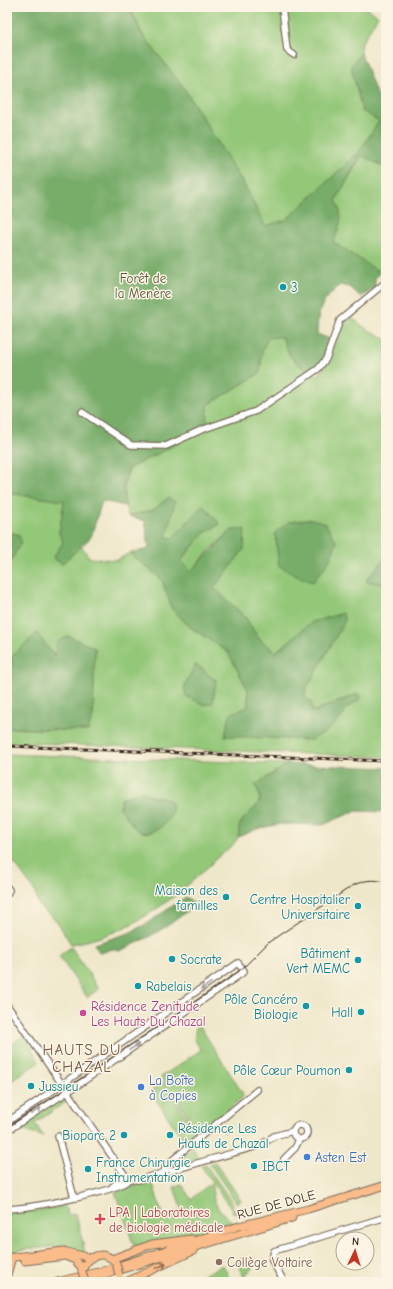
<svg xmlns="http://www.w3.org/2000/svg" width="393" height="1289" viewBox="0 0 393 1289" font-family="'Comic Neue',sans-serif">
<rect width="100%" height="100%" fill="#fcf5e5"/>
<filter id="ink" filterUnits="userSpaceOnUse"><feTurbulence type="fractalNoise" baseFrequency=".025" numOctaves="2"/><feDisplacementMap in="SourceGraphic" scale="8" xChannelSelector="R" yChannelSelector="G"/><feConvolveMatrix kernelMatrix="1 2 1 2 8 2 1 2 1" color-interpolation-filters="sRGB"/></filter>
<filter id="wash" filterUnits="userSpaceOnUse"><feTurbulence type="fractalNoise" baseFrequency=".012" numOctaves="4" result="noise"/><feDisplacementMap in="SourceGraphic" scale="16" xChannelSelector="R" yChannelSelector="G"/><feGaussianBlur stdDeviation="0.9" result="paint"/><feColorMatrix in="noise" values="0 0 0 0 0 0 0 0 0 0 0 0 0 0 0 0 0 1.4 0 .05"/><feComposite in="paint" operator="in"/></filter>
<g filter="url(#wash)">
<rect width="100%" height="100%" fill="#efe7c9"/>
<!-- green -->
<path fill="#94c879" stroke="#68794c" d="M130,7H366L378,16L362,42L361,53L351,66L379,121L359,152L286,220L265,226L246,188L184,88L142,34Z
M362,155L386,168V266L378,271L332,242L340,224L336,200Z
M350,316L365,328L386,339V440L383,446L386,448V518L382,521L386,526V557L366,580L386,585V757L7,742V728L88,731L93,715L95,648L68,636L54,656L36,633L12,679L7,678V565H10L19,535L12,533L7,538V493L65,501L59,533L64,542L53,558L62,564L81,546L90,558L117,560L130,553L162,580L172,609L190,627L228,652L248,690V707L225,736L344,710L357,702L358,694L312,712L305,697V691L312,622L276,652L258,638L246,618L214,588L244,549L232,530L211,549L191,571L181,561L204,533L219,524L203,506L173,539L166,537L168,498L153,510L128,516C122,499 123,485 129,468L167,449L207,426L208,405L260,373L262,350L268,337L282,336C292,363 294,363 318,376L329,359L342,322Z
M7,754L288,764L255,785C267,805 253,808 241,822C238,827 240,832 238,837C235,845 222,853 216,859C175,899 130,935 71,944L56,920L39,906L34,890L7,853Z
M71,947L99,989L87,997L59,956Z
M199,1025L243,1094L242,1098L199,1132L161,1077L201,1050L194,1039L196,1027Z
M25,1035L39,1062L7,1084V1047Z
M163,1083L199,1136L187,1145L150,1091Z
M60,1100L67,1101L35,1123L43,1136L30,1133L19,1127Z
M193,1148L200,1159L170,1167Z
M215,1162L241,1200L237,1203L210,1164Z
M206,1165L234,1205L232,1207L236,1213H234L201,1166Z
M152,1181L163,1217L182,1210L174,1187L181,1184L191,1199L211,1183L214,1200L218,1208L233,1223L180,1237L134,1246L115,1192Z
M65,1206L68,1215L76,1213L85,1253L59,1248L57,1246L7,1252V1213L28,1212Z
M246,1257L252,1268L244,1277L236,1261Z
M223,1265L231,1282H189Z"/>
<!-- forest -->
<path fill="#77ac69" stroke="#596b44" d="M7,7H129L142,34L184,88L246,188L265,226L286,220L359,152L379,121L362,111L351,66L361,53L377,96L386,89V168L361,155L336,200C344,218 341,224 333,242L378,271L380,274L375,278V288L361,297L350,287L340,285C321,303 318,307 317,334L330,339C326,352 322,364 310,371C290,361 290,357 282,337L268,338L262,351L260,373L208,405L207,426L167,449L129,468L123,486L125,506L102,501L91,537L62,564L53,558L63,542L59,533L64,501L7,493Z
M168,498L175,502L166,537L173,538L203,505L220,524L204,533L181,560L191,571L232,530L245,529L244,549L214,588L246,618L258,638L276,652L312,622L343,613L345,621L305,691V697L311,702L313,712L358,694L362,697L344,710V715L326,732L310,740L225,736L230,714L248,707V690L228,652L190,627L172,609L162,580L130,553L149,549L145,521L128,516L153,510Z
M312,519L325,523L337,542L330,560L313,582L296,576L279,566L275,533L288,522Z
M12,533L19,535L21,542L9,565H7V538Z
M386,557V585L366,581Z
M37,633L54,656L57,642L68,636L95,648L93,715L88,731L7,728V678L12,679L11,657Z
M195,665C204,668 208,676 216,680L213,703L205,705L186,696L184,687Z
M288,764L386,768V812L355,811L323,825L280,824L257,829L238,837C239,834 238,828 240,825C247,808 270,807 255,785Z
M141,791L153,797H163L169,800C170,803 172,807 172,809C171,824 148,840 136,829C130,823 126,815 120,809L121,799Z
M186,897L195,904C172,925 148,939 119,951L113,949L100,953L94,944L129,933L146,924Z"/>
</g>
<g filter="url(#ink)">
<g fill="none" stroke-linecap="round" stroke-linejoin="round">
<!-- minor casing -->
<g stroke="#7a6c5a" stroke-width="8">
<path id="minor" d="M282,7L287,50L294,55
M82,412L131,445L166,446L201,430L256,411L318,369L326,359L340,320L386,282
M7,887L9,890L7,894
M7,1005L127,1178L138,1180L261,1145L274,1136L293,1131
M7,1122L238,963L244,971L241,974L72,1089L7,1131
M293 1132a7 7 0 1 1 14 0a7 7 0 1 1-14 0Z
M58,1136L74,1198
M284,1159L295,1148L299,1140
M164,1172L165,1168L170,1162L257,1090
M112,1187L124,1176
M7,1209C29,1208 116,1193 130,1179
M284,1282L272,1260L274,1251L386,1217"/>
</g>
<!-- major casing -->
<g stroke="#7a6c5a" stroke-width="9">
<path id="major" d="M7,1258L63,1251L91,1258
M112,1259L152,1244L191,1239
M25,1261L65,1256L75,1260L83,1269
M82,1271C87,1257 102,1249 114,1261
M7,1275L12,1257
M57,1282L106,1270L239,1226L308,1209L386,1185
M79,1282L292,1218
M126,1282L193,1251"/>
</g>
<!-- minor -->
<use href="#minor" stroke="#fff" stroke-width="5.5"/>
<!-- major -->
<use href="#major" stroke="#f9bc8a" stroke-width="7"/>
<!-- tram -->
<path stroke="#3b2a1e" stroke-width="1" d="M7,1128L226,981L245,966L269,942L352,886C364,880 374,878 386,883"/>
<!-- rail casing -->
<g stroke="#3b2a1e" stroke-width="3">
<path id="rail" d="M7,746L386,761"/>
</g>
<!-- rail -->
<use href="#rail" stroke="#fcf5e5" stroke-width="1.5" stroke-dasharray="4.5" stroke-linecap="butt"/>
<!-- major-bridge casing -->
<g stroke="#7a6c5a" stroke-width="9" stroke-linecap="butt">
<path id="major-bridge" d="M116,1263L119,1275
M82,1271L85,1282"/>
</g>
<!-- major-bridge -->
<use href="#major-bridge" stroke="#f9bc8a" stroke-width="7"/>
</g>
<!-- one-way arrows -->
<defs><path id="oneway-shaft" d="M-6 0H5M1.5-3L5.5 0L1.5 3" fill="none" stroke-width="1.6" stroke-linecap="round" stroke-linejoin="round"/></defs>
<g stroke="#a79f9a">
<use href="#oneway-shaft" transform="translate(206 986) rotate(146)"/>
<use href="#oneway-shaft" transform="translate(134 1047) rotate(-33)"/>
<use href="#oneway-shaft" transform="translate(36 1111) rotate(-33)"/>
</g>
<use stroke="#906c4f" href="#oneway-shaft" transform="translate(161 1266) rotate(-25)"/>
</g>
<!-- markers -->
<g fill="#0f9aa8" stroke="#fcf5e5" stroke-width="1.5">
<circle cx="283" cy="287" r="4"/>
<circle cx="226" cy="897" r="4"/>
<circle cx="358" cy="906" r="4"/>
<circle cx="172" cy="959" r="4"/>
<circle cx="358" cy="960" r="4"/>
<circle cx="138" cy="986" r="4"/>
<circle cx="306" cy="1006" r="4"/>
<circle cx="361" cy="1012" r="4"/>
<circle cx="349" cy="1070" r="4"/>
<circle cx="31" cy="1086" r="4"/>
<circle cx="124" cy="1135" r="4"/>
<circle cx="170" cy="1135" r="4"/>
<circle cx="254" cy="1166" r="4"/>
<circle cx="88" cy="1169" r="4"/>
</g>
<circle fill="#d1479c" stroke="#fcf5e5" stroke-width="1.5" cx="83" cy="1013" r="4"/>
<g fill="#3f7fe0" stroke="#fcf5e5" stroke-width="1.5">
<circle cx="141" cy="1087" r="4"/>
<circle cx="307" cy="1157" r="4"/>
</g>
<path fill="#e0444e" stroke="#fcf5e5" stroke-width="1.5" d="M98 1213h4v4h4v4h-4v4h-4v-4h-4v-4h4z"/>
<circle fill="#8d6e63" stroke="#fcf5e5" stroke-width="1.5" cx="219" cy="1262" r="4"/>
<g text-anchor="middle" stroke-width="3" stroke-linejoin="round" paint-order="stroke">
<!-- park labels -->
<g font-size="13" fill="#565939" stroke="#fcf5e5">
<text x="143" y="283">Forêt de<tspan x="143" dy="15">la Menère</tspan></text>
</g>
<!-- culture labels -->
<g font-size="13" fill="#0d838f" stroke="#fcf5e5" text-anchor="start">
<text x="291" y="292">3</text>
<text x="218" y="895" text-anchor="end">Maison des<tspan x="218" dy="15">familles</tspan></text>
<text x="350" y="904" text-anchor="end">Centre Hospitalier<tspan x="350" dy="15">Universitaire</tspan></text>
<text x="350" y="958" text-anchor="end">Bâtiment<tspan x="350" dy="15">Vert MEMC</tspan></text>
<text x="180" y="964">Socrate</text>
<text x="146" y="991">Rabelais</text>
<text x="298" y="1004" text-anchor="end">Pôle Cancéro<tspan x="298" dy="15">Biologie</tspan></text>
<text x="353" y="1017" text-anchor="end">Hall</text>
<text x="341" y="1075" text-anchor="end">Pôle Cœur Poumon</text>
<text x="39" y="1091">Jussieu</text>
<text x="178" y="1133">Résidence Les<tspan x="178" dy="15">Hauts de Chazal</tspan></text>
<text x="116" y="1140" text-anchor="end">Bioparc 2</text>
<text x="96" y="1167">France Chirurgie<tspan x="96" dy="15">Instrumentation</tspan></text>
<text x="262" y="1171">IBCT</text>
</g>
<!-- hotel labels -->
<g font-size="13" fill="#b23c85" stroke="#fcf5e5" text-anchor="start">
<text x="91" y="1011">Résidence Zenitude<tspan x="91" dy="15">Les Hauts Du Chazal</tspan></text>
</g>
<!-- shop labels -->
<g font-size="13" fill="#366cbe" stroke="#fcf5e5" text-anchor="start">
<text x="149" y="1085">La Boîte<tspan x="149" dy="15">à Copies</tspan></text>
<text x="315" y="1162">Asten Est</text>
</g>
<!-- street labels -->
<g font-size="13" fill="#3b2a1e" stroke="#fcf5e5">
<text transform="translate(276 1204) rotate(-15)" y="5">RUE DE DOLE</text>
</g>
<!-- health labels -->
<g font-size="13" fill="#be3a42" stroke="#fcf5e5" text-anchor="start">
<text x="109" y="1217">LPA | Laboratoires<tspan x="109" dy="15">de biologie médicale</tspan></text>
</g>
<!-- education labels -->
<g font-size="13" fill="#785e54" stroke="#fcf5e5" text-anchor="start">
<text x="227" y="1267">Collège Voltaire</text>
</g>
<!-- quarter labels -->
<g font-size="15" letter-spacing="1" fill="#755747" stroke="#fcf5e5">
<text x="82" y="1055">HAUTS DU<tspan x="82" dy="17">CHAZAL</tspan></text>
</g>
</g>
<!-- margin -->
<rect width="393" height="1289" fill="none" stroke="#fcf5e5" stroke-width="24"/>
<!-- north arrow -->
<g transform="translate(355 1251) rotate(4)"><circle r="19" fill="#fcf5e5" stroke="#afa495"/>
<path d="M0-3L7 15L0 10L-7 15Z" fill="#c8321e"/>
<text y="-6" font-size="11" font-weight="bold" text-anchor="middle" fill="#3b2a1e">N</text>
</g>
</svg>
